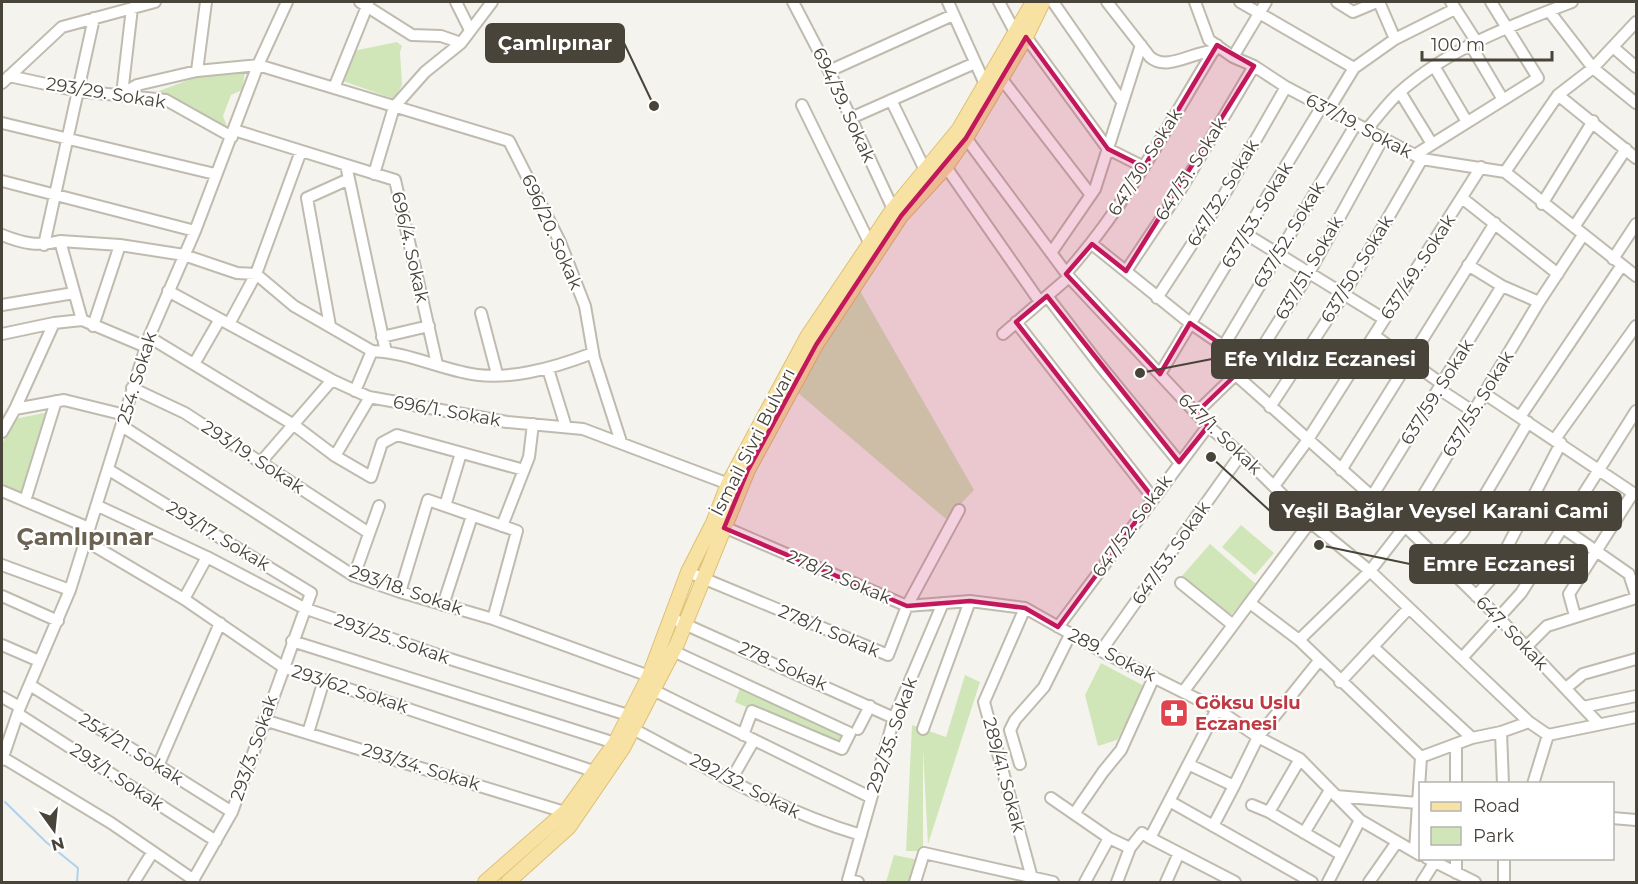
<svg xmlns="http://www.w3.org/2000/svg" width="1638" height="884" viewBox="0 0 1638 884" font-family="Montserrat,sans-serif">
<rect width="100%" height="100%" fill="#f5f3ed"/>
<!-- green -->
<path fill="#d0e6b9" d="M397,42L402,46L400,52L402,85L394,99L343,81L353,51Z
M245,73L242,90L231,95L223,116L228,129L156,92L197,77Z
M859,289L974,490L946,519L797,392Z
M49,412L21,493L2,483V444L14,419Z
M1241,525L1274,553L1255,575L1222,547Z
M1210,544L1257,585L1229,617L1181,577Z
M1101,663L1146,687L1117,740L1098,746L1085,695Z
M965,675L980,682L928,844L923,749V851H906L912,725L946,737Z
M741,685L850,733L842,749L735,702Z
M894,855L919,860L913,882H886Z"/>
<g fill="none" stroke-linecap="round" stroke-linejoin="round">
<!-- stream -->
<path stroke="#aed1ed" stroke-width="2" d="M5,802L46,842L78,868L77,882"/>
<!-- minor casing -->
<g stroke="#c0bbaf" stroke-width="14">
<path id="minor" d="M360,2L412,35L441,36L461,43L492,2
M456,2L470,30
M793,2L829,71L893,209
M948,2L985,84
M999,2L1015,32
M1053,2L1121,100
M1107,2L1150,57C1167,72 1194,51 1214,51
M1195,2L1209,40L1233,57L1254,66L1286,87L1422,159L1505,172L1636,276
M1240,2L1354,68
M1337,2L1353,12L1377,2
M1379,2L1395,39
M1451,2L1476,41
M1549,11L1593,68L1636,103
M1026,37L1108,149L1144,167
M1470,44L1502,98
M1613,47L1636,67
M1233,57L1266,2
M1434,66L1467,122
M197,71L206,2
M829,71L953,15
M9,76L78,91L166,100L232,137
M1001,78L1091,195
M2,83L62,27L155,2
M334,88L368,4
M1400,92L1432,144
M122,94L137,85L197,71L258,65L509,141L560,242L585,306L594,358L621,442
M122,94L132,8
M1558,95L1636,158
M891,100L925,170
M802,105L870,244
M1329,109L1354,68L1395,39L1455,9
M851,118L975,63
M2,123L215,174
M1367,129C1378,117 1388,102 1401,91C1450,48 1512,25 1572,2
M234,130L395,180L437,364
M966,138L1069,277L1208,426L1241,454L1310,522L1370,571L1529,722L1548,735L1636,717
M1415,155L1538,78L1491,2
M346,165L386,352
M946,167L1040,302
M1505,172L1558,95L1593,68L1636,22
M374,174L394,107L425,72L461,43
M2,181L195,231
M1462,198L1558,274
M1542,204L1593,121
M1574,227L1626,149
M1246,234L1384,319
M2,235C22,243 38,247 60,241L82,320
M60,241L120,245L184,255L237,273L256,274L294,306L372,351C403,352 431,365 462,372C504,383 554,368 593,353
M1092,244L1190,323L1248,363
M44,245L94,18
M1051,253L1095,189L1141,45
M1613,259L1636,224
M1468,265L1502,286L1539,302
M1126,271L1181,189L1254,66
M1066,273C1127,205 1169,123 1217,45
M168,291L332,380L369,397L507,422L583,429L734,486
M1047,296L1099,364L1179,462
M1157,298L1224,195L1286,87
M2,305L74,293
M481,313L497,374
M1016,322L1153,498
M229,324L256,274L301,151
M93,326L120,245
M330,326L307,198L349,179
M2,334L54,323
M1003,334L1069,277
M1375,336L1442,384
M149,337L294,425L335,456L371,477L382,443L397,435L524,470
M382,337L429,326
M1223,347L1356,124
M194,364L220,319
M548,369L566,427
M1160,374L1322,106
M1236,375L1405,526L1498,617L1599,724
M132,388L185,413L369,533
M1439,389L1474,412
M355,391L372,351
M1485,394L1636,495
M1270,407L1344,294L1422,159
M1196,413L1260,351L1309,273L1383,138
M125,415L64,400L15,409L54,323L82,320L146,347
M1520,417L1622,265
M122,426L354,576L400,592L493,619L649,676
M2,432L15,409
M1555,439L1636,326
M335,456L370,397
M260,463L332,380
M109,470L311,593L232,812L192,882
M1341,470L1495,223
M1274,486L1307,441L1481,167
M2,491L89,528
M1371,498L1502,286
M25,501L56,401
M98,506L207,557
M445,506L461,453
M717,524L907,606L970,601L1025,608L1101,651L1217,709L1258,737L1300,759L1360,820L1420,855
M502,526L529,457L533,424
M1563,528L1629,574L1636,595
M86,541L184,599L283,667L602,774
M1439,559L1463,532L1528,422
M2,565L70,590
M688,572L888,655L907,606L959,510
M354,576L379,506
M1181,583L1233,625
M400,592L428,500L517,531L493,619
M2,596L58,621
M1476,596L1490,580L1561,443
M184,599L207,557L304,608L450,659L631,716
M1250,603L1299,640L1421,757
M443,605L472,516
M1025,608L984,702L1032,878
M1575,616L1569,594L1633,493
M671,618L894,718
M1058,627L1208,426
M1299,640L1370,571L1405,526L1539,302L1583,235
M292,641L615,743
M2,645L39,661
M1373,647L1472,738
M1526,647L1547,626L1636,598
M673,651L850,733L842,749L752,711L743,735
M1101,651L1241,454
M1462,658L1521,593L1636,411
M1340,682L1409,608
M30,685L232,812
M1566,688L1583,674L1636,659
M655,691L870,797
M1183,692L1310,522
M2,697L20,707
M1583,707L1636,696
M18,714L216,841
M264,720L571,814
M633,729C707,768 780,811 861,835
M858,729L870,706
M923,729L970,601
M1501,732L1503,784
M308,733L324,680
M1456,746V784
M2,757L111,823L194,880
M2,760L20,707L70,590L149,337L195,231L258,65L287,2
M1020,764L1010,730L1015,720L1044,687L1070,635
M1190,765L1234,786L1213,826
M158,766L220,623
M731,780L754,740
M1533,784L1548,735
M1234,786L1258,737L1318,662
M1336,796L1418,803
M1051,798L1109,838
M1171,802L1312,882
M1252,805L1269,812L1342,855
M1269,812L1300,759
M1074,814L1103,772L1121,750L1154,677
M1612,818L1636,820
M1304,833L1330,790
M1150,838L1235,882
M1415,851L1421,757L1472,738L1501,732L1529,722
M1427,858L1475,882
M1456,858V873
M134,882L152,853
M858,882L848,880L894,718L943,603
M915,882L924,853L1053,882
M1085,882L1109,838L1130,848
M1117,882L1130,848L1142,833L1150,838L1217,709
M1166,882L1179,853
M1328,882L1360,820
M1369,882L1397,842
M1422,882L1434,863
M1504,882V858"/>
</g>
<!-- major casing -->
<g stroke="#ddc073" stroke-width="16">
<path id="major" d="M485,882L566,811L615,743L649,676L688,572L713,523L728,484L807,337L893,209L959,129L1033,2
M508,882L569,827L623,748L677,644L748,470L816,345L901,216L946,167L966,138L1026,37L1043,2"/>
</g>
<!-- minor -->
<use href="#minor" stroke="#fff" stroke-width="10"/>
<!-- major -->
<use href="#major" stroke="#f8e2a3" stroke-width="14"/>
</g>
<!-- marked area -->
<path fill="#c2185b" fill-opacity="0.2" stroke="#c2185b" stroke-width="4.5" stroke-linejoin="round" d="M1026,37L1108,149L1144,167L1217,45L1254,66L1126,271L1092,244L1066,274L1160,374L1190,323L1248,363L1196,413L1208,426L1179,462L1047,296L1016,322L1153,498L1058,627L1025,608L970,601L907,606L724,528L748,470L816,345L901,216L966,138Z"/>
<!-- icons -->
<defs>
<g id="pharmacy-square" transform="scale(1.5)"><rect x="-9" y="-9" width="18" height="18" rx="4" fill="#e0444e" stroke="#fff"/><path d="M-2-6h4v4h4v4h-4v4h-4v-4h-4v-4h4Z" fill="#fff"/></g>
</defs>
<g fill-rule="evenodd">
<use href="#pharmacy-square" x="1174" y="713"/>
</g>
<g text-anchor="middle" stroke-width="4.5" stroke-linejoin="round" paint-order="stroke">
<!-- street labels -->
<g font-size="18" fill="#49443a" stroke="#fff">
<text transform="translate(106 93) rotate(9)" y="6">293/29. Sokak</text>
<text transform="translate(844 105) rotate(65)" y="6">694/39. Sokak</text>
<text transform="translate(1359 126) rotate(28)" y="6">637/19. Sokak</text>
<text transform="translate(1145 162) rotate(-58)" y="6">647/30. Sokak</text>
<text transform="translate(1191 169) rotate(-58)" y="6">647/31. Sokak</text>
<text transform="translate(1223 193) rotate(-59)" y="6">647/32. Sokak</text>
<text transform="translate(1257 215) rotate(-59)" y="6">637/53. Sokak</text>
<text transform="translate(552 232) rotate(66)" y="6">696/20. Sokak</text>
<text transform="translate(1289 235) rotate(-59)" y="6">637/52. Sokak</text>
<text transform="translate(410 247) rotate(77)" y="6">696/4. Sokak</text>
<text transform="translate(1418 267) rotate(-57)" y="6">637/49. Sokak</text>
<text transform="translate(1309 268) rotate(-60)" y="6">637/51. Sokak</text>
<text transform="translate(1357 269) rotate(-59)" y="6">637/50. Sokak</text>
<text transform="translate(137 378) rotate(-73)" y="6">254. Sokak</text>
<text transform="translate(1437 392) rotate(-58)" y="6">637/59. Sokak</text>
<text transform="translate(1478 404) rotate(-59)" y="6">637/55. Sokak</text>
<text transform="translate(447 411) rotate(10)" y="6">696/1. Sokak</text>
<text transform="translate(1220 434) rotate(44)" y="6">647/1. Sokak</text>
<text transform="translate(753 442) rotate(-63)" y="6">İsmail Sivri Bulvarı</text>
<text transform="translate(253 457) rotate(33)" y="6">293/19. Sokak</text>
<text transform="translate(1132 526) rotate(-54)" y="6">647/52. Sokak</text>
<text transform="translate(218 536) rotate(31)" y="6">293/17. Sokak</text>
<text transform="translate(1171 553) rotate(-55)" y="6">647/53. Sokak</text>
<text transform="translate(839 577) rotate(23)" y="6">278/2. Sokak</text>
<text transform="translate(406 590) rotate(19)" y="6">293/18. Sokak</text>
<text transform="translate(829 631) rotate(23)" y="6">278/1. Sokak</text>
<text transform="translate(1512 633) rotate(46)" y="6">647. Sokak</text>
<text transform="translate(392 639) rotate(19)" y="6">293/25. Sokak</text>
<text transform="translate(1112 655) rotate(27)" y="6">289. Sokak</text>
<text transform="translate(783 666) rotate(24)" y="6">278. Sokak</text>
<text transform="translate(350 689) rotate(18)" y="6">293/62. Sokak</text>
<text transform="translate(892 735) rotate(-71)" y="6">292/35. Sokak</text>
<text transform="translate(254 748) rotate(-71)" y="6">293/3. Sokak</text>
<text transform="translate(131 749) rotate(32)" y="6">254/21. Sokak</text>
<text transform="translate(421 767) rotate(17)" y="6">293/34. Sokak</text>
<text transform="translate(1004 775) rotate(75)" y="6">289/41. Sokak</text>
<text transform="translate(117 777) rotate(33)" y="6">293/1. Sokak</text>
<text transform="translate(745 786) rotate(27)" y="6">292/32. Sokak</text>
</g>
<!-- health labels -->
<g font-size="18" font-weight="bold" fill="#be3a42" stroke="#fff" text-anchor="start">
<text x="1195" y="709">Göksu Uslu<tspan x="1195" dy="21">Eczanesi</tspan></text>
</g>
<!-- district labels -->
<g font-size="24" font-weight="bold" fill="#6c6252" stroke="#fff">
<text x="85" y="545">Çamlıpınar</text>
</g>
</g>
<!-- callouts -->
<path fill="none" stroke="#49443a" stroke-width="2" d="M654 106L624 43M1140 373L1212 359M1211 457L1270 511M1319 545L1410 564"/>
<g fill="#49443a" stroke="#fff" stroke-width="2">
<circle cx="654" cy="106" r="6"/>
<circle cx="1140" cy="373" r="6"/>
<circle cx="1211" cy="457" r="6"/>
<circle cx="1319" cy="545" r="6"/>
</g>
<g fill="#49443a" stroke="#49443a" stroke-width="2">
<rect x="486" y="24" width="138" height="38" rx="6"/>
<rect x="1212" y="340" width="216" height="38" rx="6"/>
<rect x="1270" y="492" width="351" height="38" rx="6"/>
<rect x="1410" y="545" width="177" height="38" rx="6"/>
</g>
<g font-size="20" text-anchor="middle" font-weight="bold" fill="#fff">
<text x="555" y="50">Çamlıpınar</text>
<text x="1320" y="366">Efe Yıldız Eczanesi</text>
<text x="1445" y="518">Yeşil Bağlar Veysel Karani Cami</text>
<text x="1499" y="571">Emre Eczanesi</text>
</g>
<!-- border -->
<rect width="1638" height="884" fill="none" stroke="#49443a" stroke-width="6"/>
<!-- legend -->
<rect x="1419" y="782" width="195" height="78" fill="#ffffff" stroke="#b6b4b0" stroke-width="1.5"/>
<rect x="1431" y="802" width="30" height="9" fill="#f8e2a3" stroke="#b6b4b0" stroke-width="1.5"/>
<text x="1473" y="812" font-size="18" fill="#49443a">Road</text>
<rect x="1431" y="827" width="30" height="18" fill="#d0e6b9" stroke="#b6b4b0" stroke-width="1.5"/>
<text x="1473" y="842" font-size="18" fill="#49443a">Park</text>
<!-- north arrow -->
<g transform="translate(54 830) rotate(165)" stroke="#ffffff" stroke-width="4.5" paint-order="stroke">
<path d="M0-4.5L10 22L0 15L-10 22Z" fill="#49443a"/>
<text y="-9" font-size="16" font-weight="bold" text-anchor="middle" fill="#49443a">N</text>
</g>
<!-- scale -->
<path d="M1422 51v9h130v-9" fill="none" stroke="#49443a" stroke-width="3"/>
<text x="1431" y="51" font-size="18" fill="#49443a" stroke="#ffffff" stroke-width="4.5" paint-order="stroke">100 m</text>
</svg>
